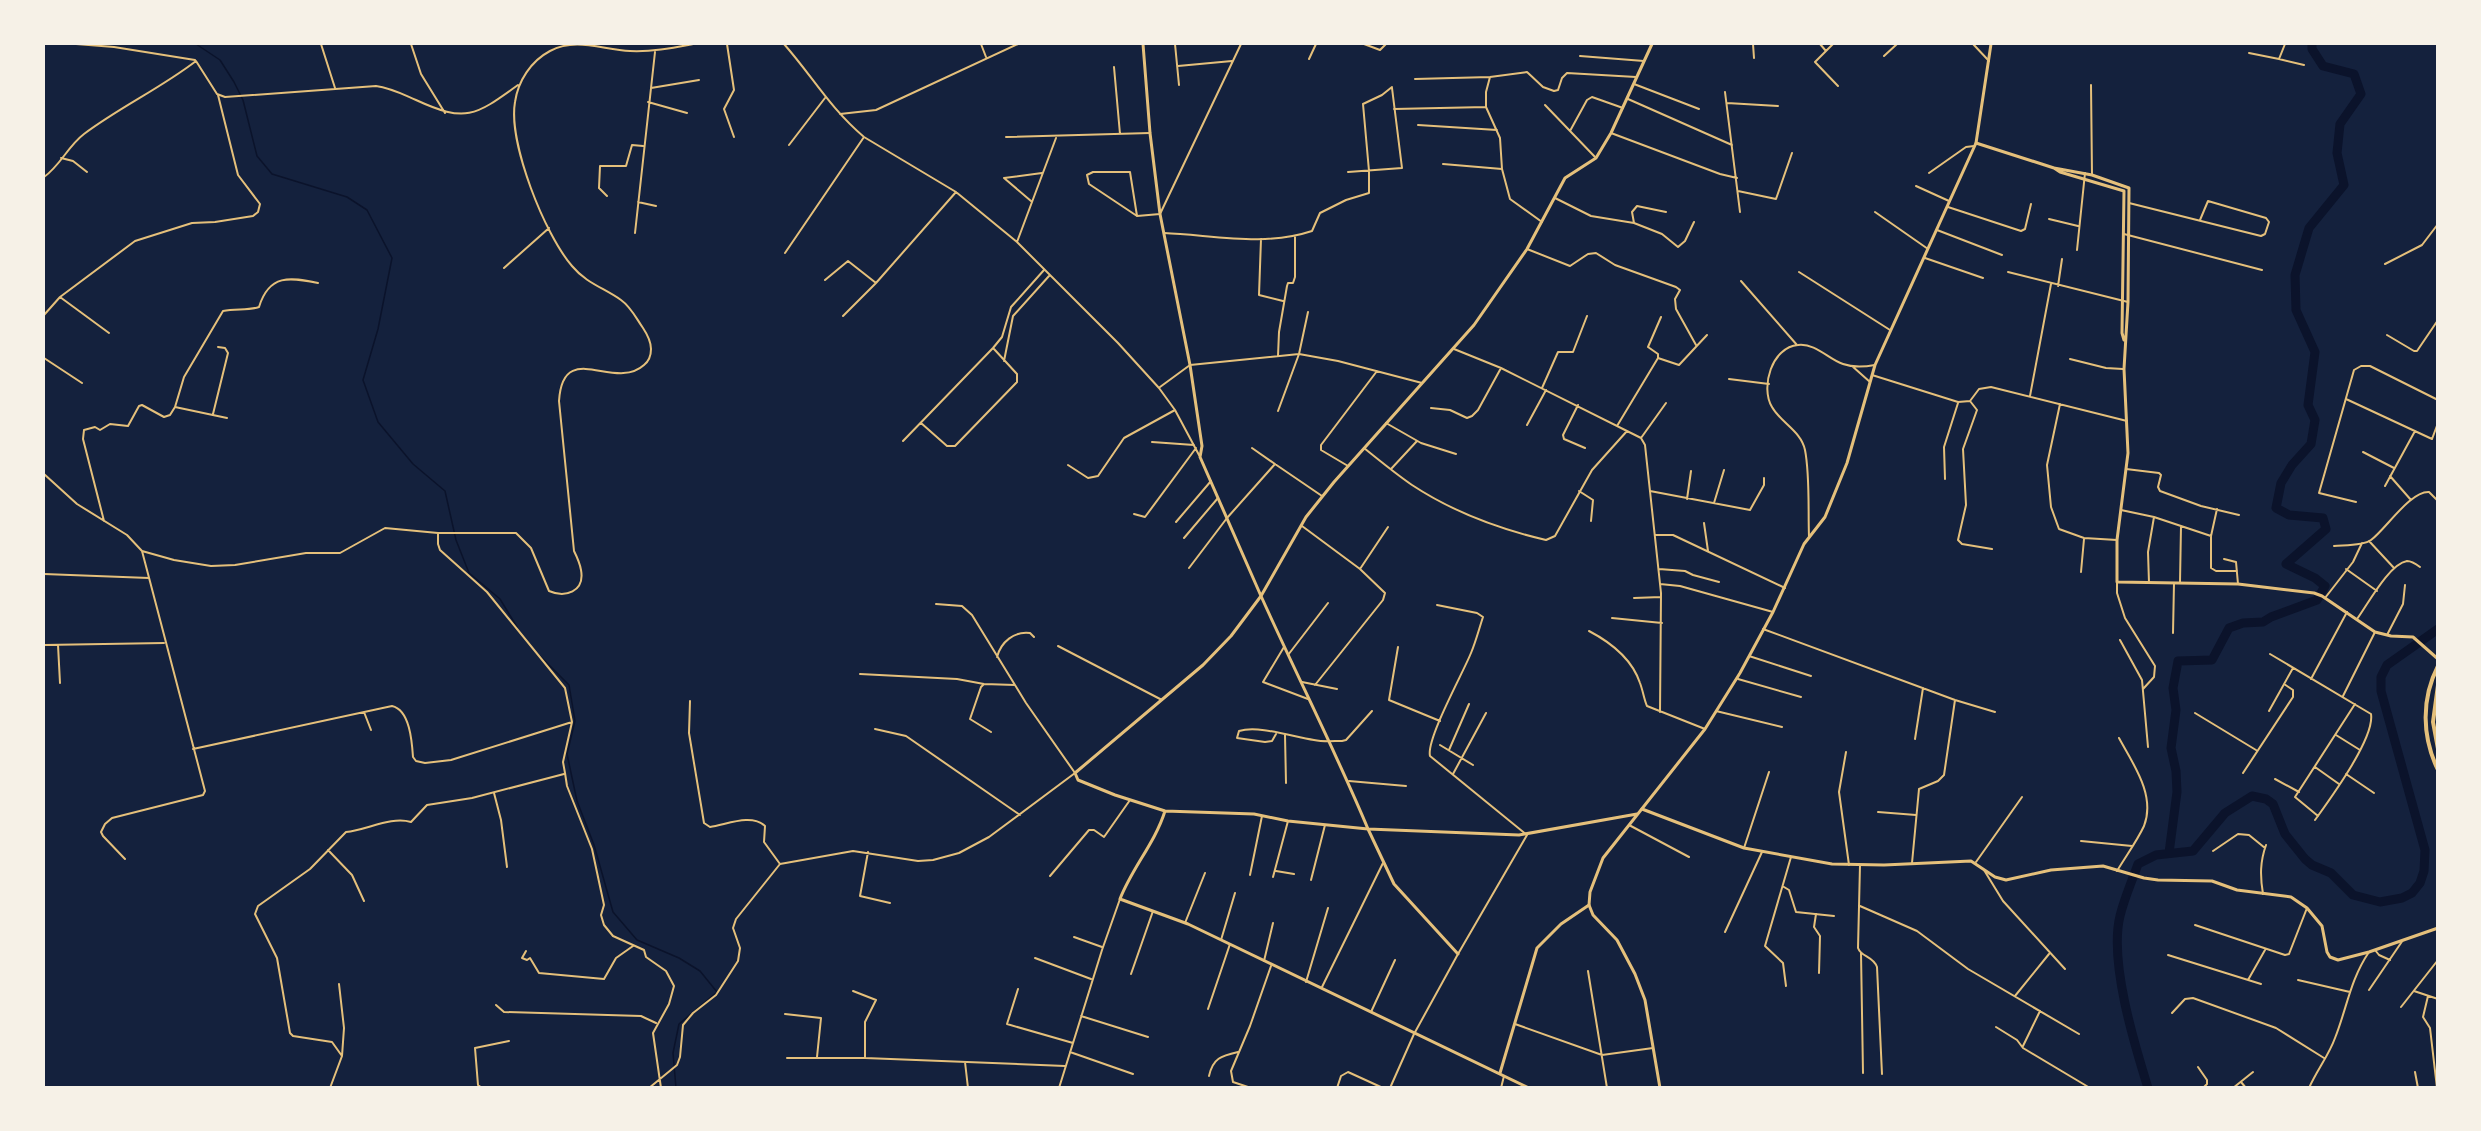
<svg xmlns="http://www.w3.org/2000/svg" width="2481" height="1131" viewBox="0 0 2481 1131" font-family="Inter,sans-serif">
<rect width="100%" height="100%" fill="#14213d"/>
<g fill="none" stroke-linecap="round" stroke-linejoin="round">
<!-- stream -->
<path stroke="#0b132b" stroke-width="1.5" d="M196,44L220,60L234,82L243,100L257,156L272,174L347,197L367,210L392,258L378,329L363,380L378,422L413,464L445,491L456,540L469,573L500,599L517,627
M540,656L569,685L575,721L567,754L577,801L594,845L613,912L637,940L679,958L700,971L717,992L679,1024L673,1053L676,1088"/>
<!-- river -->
<path stroke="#0b132b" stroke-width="9" d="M2169,853L2177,792L2176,771L2171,748L2176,710L2173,688L2178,661L2212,660L2229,628L2243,623L2263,622L2271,617L2317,600L2325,586L2315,578L2286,564L2326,529L2323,518L2289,515L2276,508L2281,483L2292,465L2311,444L2315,420L2308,405L2315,352L2296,310L2295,275L2309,228L2344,185L2337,153L2340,124L2361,94L2354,74L2323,66L2312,49V44
M2148,1088C2134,1043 2109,961 2120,916C2124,899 2132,881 2138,864L2156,855L2193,851L2225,813L2252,796L2266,799L2273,804L2285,834L2305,859L2312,865L2331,873L2353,895L2380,902L2402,898L2412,893L2420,883L2424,871L2425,850L2381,691V677L2387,665L2438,629"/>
<!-- minor -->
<path stroke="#e5c07b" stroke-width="2" d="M76,44L114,47L195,60
M321,44L335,88
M411,44L421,74L445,113
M727,44L734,90L724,109L734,137
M784,44C813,77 829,107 864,137L956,192L1017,242L1118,343L1159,388L1175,410L1199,455
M981,44L986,57
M1175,44L1179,85
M1364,44L1380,50L1386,44
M1490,44H1497
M1753,44L1754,58
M1820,44L1826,51
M1833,44L1815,62L1838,86
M1973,44L1989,61
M2249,53L2279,59L2285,44
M1580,56L1644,61
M1884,56L1897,44
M1309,59L1316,44
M2279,59L2304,65
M1178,66L1232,61
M1114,67L1120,134
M1490,77L1486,92V107L1500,138L1502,169L1510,199L1542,222
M1415,79L1490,77L1527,72L1543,87L1554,91L1558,90L1562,78L1567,73L1636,77
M1634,84L1699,109
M2091,85L2092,175
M651,88L699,80
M1725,92L1740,212
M1628,99L1732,145
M648,102L687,113
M1727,103L1778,106
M1545,105L1596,158
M1394,109L1486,107
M840,114L876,110L1018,44
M1418,125L1497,130
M1570,131L1587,100L1592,97L1623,108
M1611,133L1720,174L1737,178
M1006,137L1150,133
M789,145L825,98
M61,158L73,161L87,172
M1443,164L1502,169
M1348,172L1402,168L1392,88
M1929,173L1966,147L1974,146
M44,177C60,166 68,146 84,134C120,107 161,88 196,61L217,94L225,97L376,86C391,88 402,94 416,100C466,123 475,116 518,85
M1916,186L1949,201
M1738,191L1776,199L1792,153
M607,196L599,188L600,166H626L632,145L643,146
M1555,198L1591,216L1634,223
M1031,201L1004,178L1042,173
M638,202L656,206
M2129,203L2261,236L2265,234L2269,222L2266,218L2208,201L2200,220
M1948,207L2021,231L2025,229L2031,204
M1666,212L1637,206L1632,212L1634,223L1662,234L1678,247L1685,241L1694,222
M1875,212L1928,249
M1137,216L1130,172H1093L1087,175L1089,184L1137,216L1160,214L1241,44
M2049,219L2078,226
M1937,230L2002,255
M635,233L655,52
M1164,233C1213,235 1264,247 1312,231L1320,213L1346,200L1369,193V171L1363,104L1382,95L1392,87
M2124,234L2262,270
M1261,239L1259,295L1283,301
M1017,242L1056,138
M1527,249L1570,266L1588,254L1596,253L1615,265L1676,287L1680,290L1675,299L1676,309L1696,345
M2077,250L2085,173
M785,253L864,137
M1925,258L1983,278
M2385,264L2422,245L2438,224
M504,268L549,228
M1799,272L1890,330
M2008,272L2128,302
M825,280L848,261L876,283
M1741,281L1797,345
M2058,286L2062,259
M60,297L109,333
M44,315L60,297L135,241L192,223L215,222L253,216L258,212L260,204L238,175L218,95
M843,316L876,283L956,192
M2387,335L2414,351H2417L2438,320
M1454,349L1501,368L1641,438
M1278,356L1279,332L1287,286L1288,283H1293L1295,277V237
M44,358L82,383
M1658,358L1679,365L1707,335
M2070,359L2106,368L2123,369
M1004,361L1013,316L1049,276
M1852,366L1870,382
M1872,375L1958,402L1970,401L1979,389L1991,387L2127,421
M1729,379L1769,384
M1160,387L1190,365L1299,354L1338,361L1422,383
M1542,388L1558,352H1573L1587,316
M2030,396L2051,284
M2346,399L2432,439L2438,423
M1970,401L1977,410L1963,449L1966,505L1958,540L1962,544L1992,549
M2060,404L2047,465L2051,507L2059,529L2084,538L2117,540
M1578,405L1563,435L1564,439L1585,448
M175,407L227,418
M1431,408L1450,410L1467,418L1472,416L1478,410L1501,368
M1278,411L1299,354L1308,312
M213,414L228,353L225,348L218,347
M921,423L947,446H955L1017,382V374L994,349
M1386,423L1421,443L1456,454
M1527,425L1546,390
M1617,426L1658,358V354L1648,347L1661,317
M1641,438L1645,445L1661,593L1660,712
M1641,438L1666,403
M903,441L993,348L1002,337L1011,307L1044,270
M1152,442L1194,445
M1252,448L1275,464
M1364,448C1380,461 1396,474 1412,485C1453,512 1499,529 1546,540L1555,536L1592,470L1627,431
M2363,452L2394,468
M1068,465L1088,478L1098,476L1124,438L1175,410
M1348,466L1321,450V445L1377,371
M1391,469L1417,441
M2126,469L2159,473L2161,475L2158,487L2160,491L2201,506L2239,515
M44,474L77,504L127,535L142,551L174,560L211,566L235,565L306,553H340L385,528L438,533H516L531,548L549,591C565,598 585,592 581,570C580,564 577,557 574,551L559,401C563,338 614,392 644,365C649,361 651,356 651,349C651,342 647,334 643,328C636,318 631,307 621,300C604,288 586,283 572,266C545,235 508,143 515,102C518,81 531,61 550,51C576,37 603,50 630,51C652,52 672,48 693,44
M2390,476L2411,500
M1945,479L1944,447L1958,403
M2385,486L2415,431
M1579,491L1593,500L1591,521
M1650,491L1750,510L1764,485V478
M1687,499L1691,471
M2356,502L2319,493L2354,370L2361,366H2370L2438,400
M1714,503L1724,470
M2217,509L2211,536V568L2216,571H2237
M2121,510L2154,517L2211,536
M1134,514L1145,517L1196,448
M104,521L83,439L84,430L95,427L100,430L110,424L128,426L139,406L142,405L164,417L170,415L175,407L184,377L223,311C235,308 248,311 259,307C269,274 290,277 318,283
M1176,522L1211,481
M1704,523L1708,551
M1302,526L1360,569L1385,593L1383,600L1315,685
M438,533V544L440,550L487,592L565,688L572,722L563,762L565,773L567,786L592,849L604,905L601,915L604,925L613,936L644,950L646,957L666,971L674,986L669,1004L653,1033L661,1088
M1656,535H1673L1785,588
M1809,537C1808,511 1810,475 1805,450C1801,431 1781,423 1772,407C1760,387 1772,347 1798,345C1816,343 1828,359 1843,364C1854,368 1864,367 1875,365
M1184,538L1218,498
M2369,541L2394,568
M2334,546C2344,545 2363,546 2371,540C2386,529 2410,491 2429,492L2438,501
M2224,559L2236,562L2238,584
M1189,568L1227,518L1275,464L1322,496
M1360,569L1388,527
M1659,569L1685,571L1693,575L1719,582
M2346,569L2377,591
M2081,572L2084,539
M44,574L149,578
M2117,582V593L2125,618L2155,666L2154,677L2143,689
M2180,582L2181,526
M2149,583L2148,552L2154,517
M1660,584L1680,586L1773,612
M1634,598L1661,597
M2325,598L2353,562L2362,543
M1612,618L1662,623
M2357,619C2368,604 2389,564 2407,561C2412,561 2416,564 2420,567
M1763,629L1955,700L1995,712
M1589,631C1610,642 1632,659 1640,683C1643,691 1644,699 1647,706L1705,729
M2173,633L2174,583
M2387,635L2403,604L2405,585
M2120,640L2142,680L2148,747
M44,645L164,643
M58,645L60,683
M1058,646L1162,700
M1284,647L1263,682L1308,699
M1398,647L1389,700L1440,721
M2270,654L2371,714C2375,738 2330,799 2315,820
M1288,655L1328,603
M1749,656L1811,676
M997,657C1001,642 1014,631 1030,633L1034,637
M860,674L957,679L984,684L1015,685
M1738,679L1801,697
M2311,679L2347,612
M1302,682L1337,689
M984,684L981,687L970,719L991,732
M2343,696L2375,632
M690,701L689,733L704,823L710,827C726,825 751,813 765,826L764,842L780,864
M1716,711L1782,727
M2269,711L2293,668
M364,712L371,730
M2195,713L2256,750
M875,729L906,736L1020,815
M1276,734L1272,741L1265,742L1237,738L1239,731C1259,725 1293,737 1314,740C1323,742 1333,741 1342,741L1346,740L1372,711
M1285,735L1286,783
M2336,735L2360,750
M1915,739L1923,688
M1440,745L1473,765
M193,749L392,706C410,710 412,742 413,757L416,761L425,763L451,760L572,722
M1449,750L1469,704
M1846,752L1839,792L1849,865
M2315,767L2339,784
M2243,773L2293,697V690L2284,684
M1453,774L1486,713
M2346,774L2374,793
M2275,779L2299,792
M1349,781L1406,786
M494,793L501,820L507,867
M1878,812L1916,815
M2318,816L2295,797L2355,704
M1629,825L1689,857
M2081,841L2132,846
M1744,848L1769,772
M328,850L352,875L364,901
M2213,851L2238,834L2249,835L2265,848
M868,852L860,896L890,903
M125,859L103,836L101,832L105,824L112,818L203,795L205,791L142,551
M1976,862L2022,797
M1912,863L1919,789L1938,781L1944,775L1955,700
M1860,865L1858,948C1861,957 1873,956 1877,967L1882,1074
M1984,870L2003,901L2065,969
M1276,871L1294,874
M2117,871C2126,856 2137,841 2144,826C2156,795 2133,764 2119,738
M1250,875L1262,816
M1050,876L1089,830H1094L1104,837L1130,800
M1273,877L1288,821
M1311,880L1325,825
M1784,887L1789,890L1796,912L1834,916
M2263,894C2260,876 2260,862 2266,845
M1860,906L1917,931L1968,969L2079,1034
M1816,914L1814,927L1820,936L1819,973
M1185,923L1205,873
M2195,925L2285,955L2289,954L2307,908
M1725,932L1762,852
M1074,937L1102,947
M1221,940L1235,893
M2375,950L2379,955L2390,960
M526,951L522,958L527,960L530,958L539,973L604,979L616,958L633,946
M1861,953L1863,1073
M2168,955L2261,984
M1035,958L1091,979
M1264,961L1273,923
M1588,971L1607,1088
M1131,974L1153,911
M2248,980L2265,950
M2298,980L2350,992
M1306,982L1328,908
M1786,986L1783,963L1765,946L1791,857
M1322,987L1383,863
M1018,989L1007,1024L1073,1043
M2369,990L2403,940
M853,991L876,1000L865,1022V1058
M2414,991L2438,999
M2015,996L2049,954
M2428,996L2423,1017L2430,1028L2437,1088
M496,1005L504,1012L641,1016L656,1023
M2401,1007L2438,960
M1208,1009L1230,944
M1371,1012L1395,960
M2172,1013L2185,999L2193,998L2276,1028L2324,1058
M785,1014L821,1018L817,1057
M1081,1016L1148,1037
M1515,1024L1602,1055L1653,1048
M1996,1027L2017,1040L2023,1048L2090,1088
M2023,1046L2040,1011
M1070,1052L1133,1074
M342,1056L332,1042L293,1036L290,1033L277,958L255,914L258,906L310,869L346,832C367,830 391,816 411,822L427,805L472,798L564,774
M787,1058H865L1065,1066
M965,1062L968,1088
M2198,1067L2207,1080V1084L2203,1088
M2415,1072L2418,1088
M1209,1076C1213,1058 1221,1056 1238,1052
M2241,1082L2246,1088
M330,1088L342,1056L344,1028L339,984
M482,1088L478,1085L475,1048L509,1041
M649,1088L677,1065L680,1057L683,1025L693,1013L716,995L738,961L740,948L733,928L736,919L780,864L853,851L918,861L933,860L959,853L989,837L1075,773L1026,703L972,615L962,606L936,604
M1059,1088L1102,950L1120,899
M1251,1088L1233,1082L1231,1071L1250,1026L1271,966
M1337,1088L1341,1076L1348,1072L1383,1088
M1390,1088L1414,1034L1458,954L1527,835L1430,756C1426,739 1463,673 1471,653C1476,641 1479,629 1483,617L1477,613L1437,605
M1501,1088L1504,1076
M2233,1088L2253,1072
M2309,1088C2317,1070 2329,1055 2335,1038C2347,1008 2350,980 2369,952"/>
<!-- tertiary -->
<path stroke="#e5c07b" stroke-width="3" d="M1143,44L1150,133L1160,214L1190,365L1202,446L1200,457L1261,596L1231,636L1203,665L1075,773L1078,780L1115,795L1165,811L1254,814L1288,821L1368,829L1394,884L1458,954
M1976,143L2054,168L2060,172L2124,191L2122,333L2124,340
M2054,168L2092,175L2129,188L2128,302L2124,369L2128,453L2117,540V582L2238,584L2314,593L2322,596L2375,632L2391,636L2413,637L2438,659
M1642,809L1744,848L1832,864L1884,865L1971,861L1995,877L2006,880L2051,870L2103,866L2144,878L2158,880L2212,881L2237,890L2291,897L2307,908L2322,926L2327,952L2330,957L2338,960L2369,952L2438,928
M1165,811C1155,843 1132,868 1120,899L1188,924L1529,1088
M1500,1073L1537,948L1561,924L1589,905"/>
<!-- secondary -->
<path stroke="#e5c07b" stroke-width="3" d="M1637,814L1519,835L1368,829C1335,750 1296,674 1261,596L1306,517L1334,482L1474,325L1527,249L1565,178L1596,158L1611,133L1652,44
M1660,1088L1645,1000L1635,974L1617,940L1593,915L1589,905L1590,892L1603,858L1705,729L1740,673L1773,612L1804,544L1825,517L1847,463L1875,365L1976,143L1991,44"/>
<!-- primary -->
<path stroke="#e5c07b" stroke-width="4" d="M2438,666C2421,699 2422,737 2438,770
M2438,685L2433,722L2438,749"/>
</g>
<!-- border -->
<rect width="2481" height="1131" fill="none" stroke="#f6f1e7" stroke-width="90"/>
</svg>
